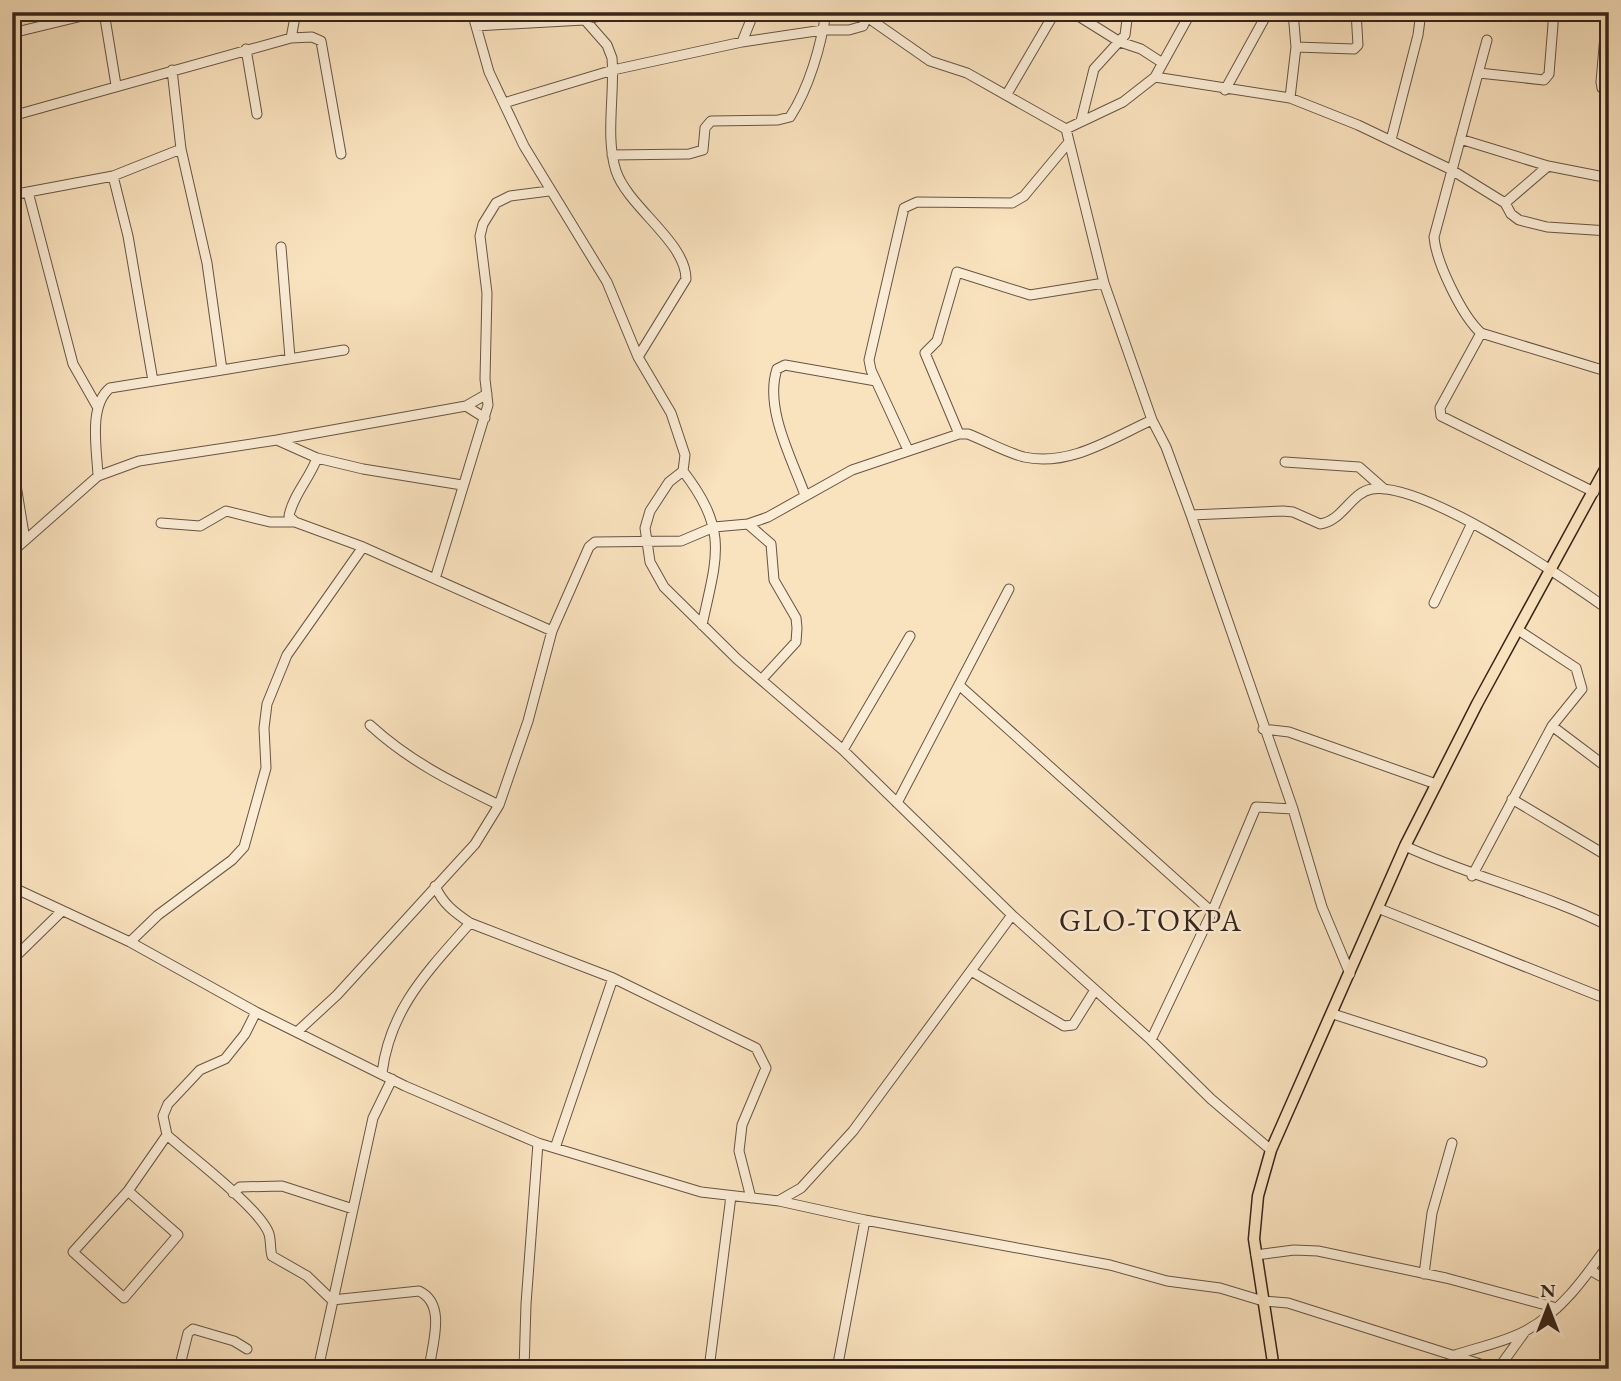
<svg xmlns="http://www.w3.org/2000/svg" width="1621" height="1381" viewBox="0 0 1621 1381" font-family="'EB Garamond',serif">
<rect width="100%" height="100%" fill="#f9e2be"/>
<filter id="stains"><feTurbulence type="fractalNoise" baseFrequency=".00286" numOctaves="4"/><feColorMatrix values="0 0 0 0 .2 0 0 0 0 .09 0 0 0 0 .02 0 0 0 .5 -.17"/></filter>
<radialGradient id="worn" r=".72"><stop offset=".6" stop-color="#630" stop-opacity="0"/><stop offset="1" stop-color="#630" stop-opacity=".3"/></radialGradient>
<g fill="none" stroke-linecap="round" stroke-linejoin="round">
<!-- minor casing -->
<g stroke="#685442" stroke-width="11">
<path id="minor" d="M104,12L116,85
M472,12L489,72L524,146L607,282L638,357L671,413L685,455L683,471L669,482L650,511L645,528L650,562L664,587L737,659L843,750L1012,915L1151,1040L1211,1099L1271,1150
M578,12L607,45L612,58C615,94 605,137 616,171C628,207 686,242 686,279L638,357
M1072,12L1120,42L1141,49L1161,62
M1607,12L1601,82L1602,88L1609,90
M867,17L930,61L967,73L1066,129L1104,283L1152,420L1166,447L1191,515L1293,809L1322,907L1350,974
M476,26L584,20L615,12
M12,33L99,12
M291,38L312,37L321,41L341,154
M1487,40L1434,237C1436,262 1462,316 1481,333L1609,372
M742,42L754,12
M1296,47L1354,49L1358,45L1356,12
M246,49L257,114
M1479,73L1544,80L1549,74L1554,12
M1155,77L1191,12
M1225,90L1268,12
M1007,94L1055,12
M1290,98L1296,47L1293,12
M504,103L613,70L742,42L823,30H849L863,26L868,14
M12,116L291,38L296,12
M1081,121L1094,69L1125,35L1128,12
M1066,129L1123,102L1155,77L1290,98L1358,125L1450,169L1505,203L1511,214L1519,220L1547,227L1609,231
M1460,139L1548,166L1609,178
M1391,140L1418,35L1421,12
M612,155L689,154L703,150L705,128L711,121L778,120L790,117C809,88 821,46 826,12
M113,176L128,236L153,381
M28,192L73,364L98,408
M12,195L113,176L181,149L172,70
M1505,203L1548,166
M281,247L290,358
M1481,333L1440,408L1441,416L1594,492
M222,370L344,350
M466,406L485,418
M959,434L925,353L937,341L957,272L1030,295L1104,283
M279,441L317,458C310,478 293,495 289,516L295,522L363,547L552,631
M908,450L871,370L869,360L904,208L917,202L1012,203L1024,196L1069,142
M317,458L363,469L462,485
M12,461L25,540
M1285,462L1359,467L1384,489
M683,471C729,531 717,556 702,625
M98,476C97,450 88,406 110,388L222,370L207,263L181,149
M805,495C792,459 764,408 777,369L785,365L876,381
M1191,515L1283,511L1293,512L1320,524C1343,521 1351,492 1372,489C1425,482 1564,578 1609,610
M161,523L200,526L226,511L270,522H295
M748,524L771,544L774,580L796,618L797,628L796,642L763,678
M12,552L98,476L139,461L277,440L466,406L487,394
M435,579L488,405L485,379L487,293L480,236L483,224L496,203L510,196L549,191
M1434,603L1472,523
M959,685L1212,912
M370,725C409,761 452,782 499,805
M1552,726L1609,769
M1263,729L1289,732L1436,784
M843,750L910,636
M1512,799L1609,857
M897,803L1009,589
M1405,846C1472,877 1543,893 1609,926
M1472,876L1552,726L1582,689L1576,668L1518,630
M435,886C443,904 454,912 470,923L613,978L756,1048L766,1068L742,1125L739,1151L751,1198
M12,887L130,942L256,1012L405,1086L538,1143L701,1192L779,1201L865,1220L1110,1265L1167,1281L1220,1288L1263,1301L1288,1303L1496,1369
M1380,909L1599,996
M130,942L158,915L232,860L244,847L266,768L264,728L267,704L287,655L363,547
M12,960L61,912
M971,971L1064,1026L1073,1025L1095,990
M1333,1014L1482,1062
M298,1031L337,995L475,844L499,805L528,721L552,631L589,547L595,542L681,541L714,527L748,524L768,517L852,470L959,434H968C986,441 1005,452 1024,457C1070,467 1112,438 1152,420
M1151,1040L1212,912L1256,807L1293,809
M382,1073C390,1008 429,970 470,923
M167,1135C189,1155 261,1209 269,1234C271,1241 270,1249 272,1256L307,1276L332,1300L419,1291C447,1304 432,1345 429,1369
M555,1148L613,978
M128,1191L178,1235L124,1298L73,1252Z
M128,1191L167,1135L163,1116L168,1104L200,1070L225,1059L245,1034L256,1012
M233,1193L240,1187L282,1186L353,1209
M780,1200L801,1188L853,1131L1012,915
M1256,1255L1294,1250L1318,1251L1446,1278L1557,1308
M1590,1270L1609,1281
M1424,1274L1432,1213L1452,1143
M1455,1355C1479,1347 1506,1342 1527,1330C1562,1311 1586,1276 1609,1244
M179,1369L188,1333L193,1329L234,1341L247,1349
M318,1369L373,1118L392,1079
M524,1369L526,1304L538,1143
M709,1369L731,1196
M837,1369L865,1220
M1498,1369L1524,1333"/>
</g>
<!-- major casing -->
<g stroke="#372419" stroke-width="13">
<path id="major" d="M1274,1369L1254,1239L1258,1196L1271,1150L1405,846L1477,704L1609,462"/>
</g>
<!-- minor -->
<use href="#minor" stroke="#fbecd5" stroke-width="9"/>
<!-- major -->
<use href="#major" stroke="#f9e2be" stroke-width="10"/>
</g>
<g text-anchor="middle" stroke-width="5" stroke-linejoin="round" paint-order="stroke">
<!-- quarter labels -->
<g font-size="30" letter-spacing="2" fill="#372419" stroke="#fbecd5">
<text x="1151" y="931">GLO-TOKPA</text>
</g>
</g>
<!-- margin -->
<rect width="1621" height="1381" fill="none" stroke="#f9e2be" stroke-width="42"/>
<rect x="14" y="14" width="1593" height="1353" fill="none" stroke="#372419" stroke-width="3.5"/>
<rect x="21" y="21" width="1579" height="1339" fill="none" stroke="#372419" stroke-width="2"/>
<!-- north arrow -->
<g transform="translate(1548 1307)" stroke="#fbecd5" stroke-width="5" paint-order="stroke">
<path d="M0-5L12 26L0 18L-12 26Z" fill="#372419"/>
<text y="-10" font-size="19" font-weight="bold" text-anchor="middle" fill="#372419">N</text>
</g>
<rect width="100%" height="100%" filter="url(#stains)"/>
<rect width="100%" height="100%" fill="url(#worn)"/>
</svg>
